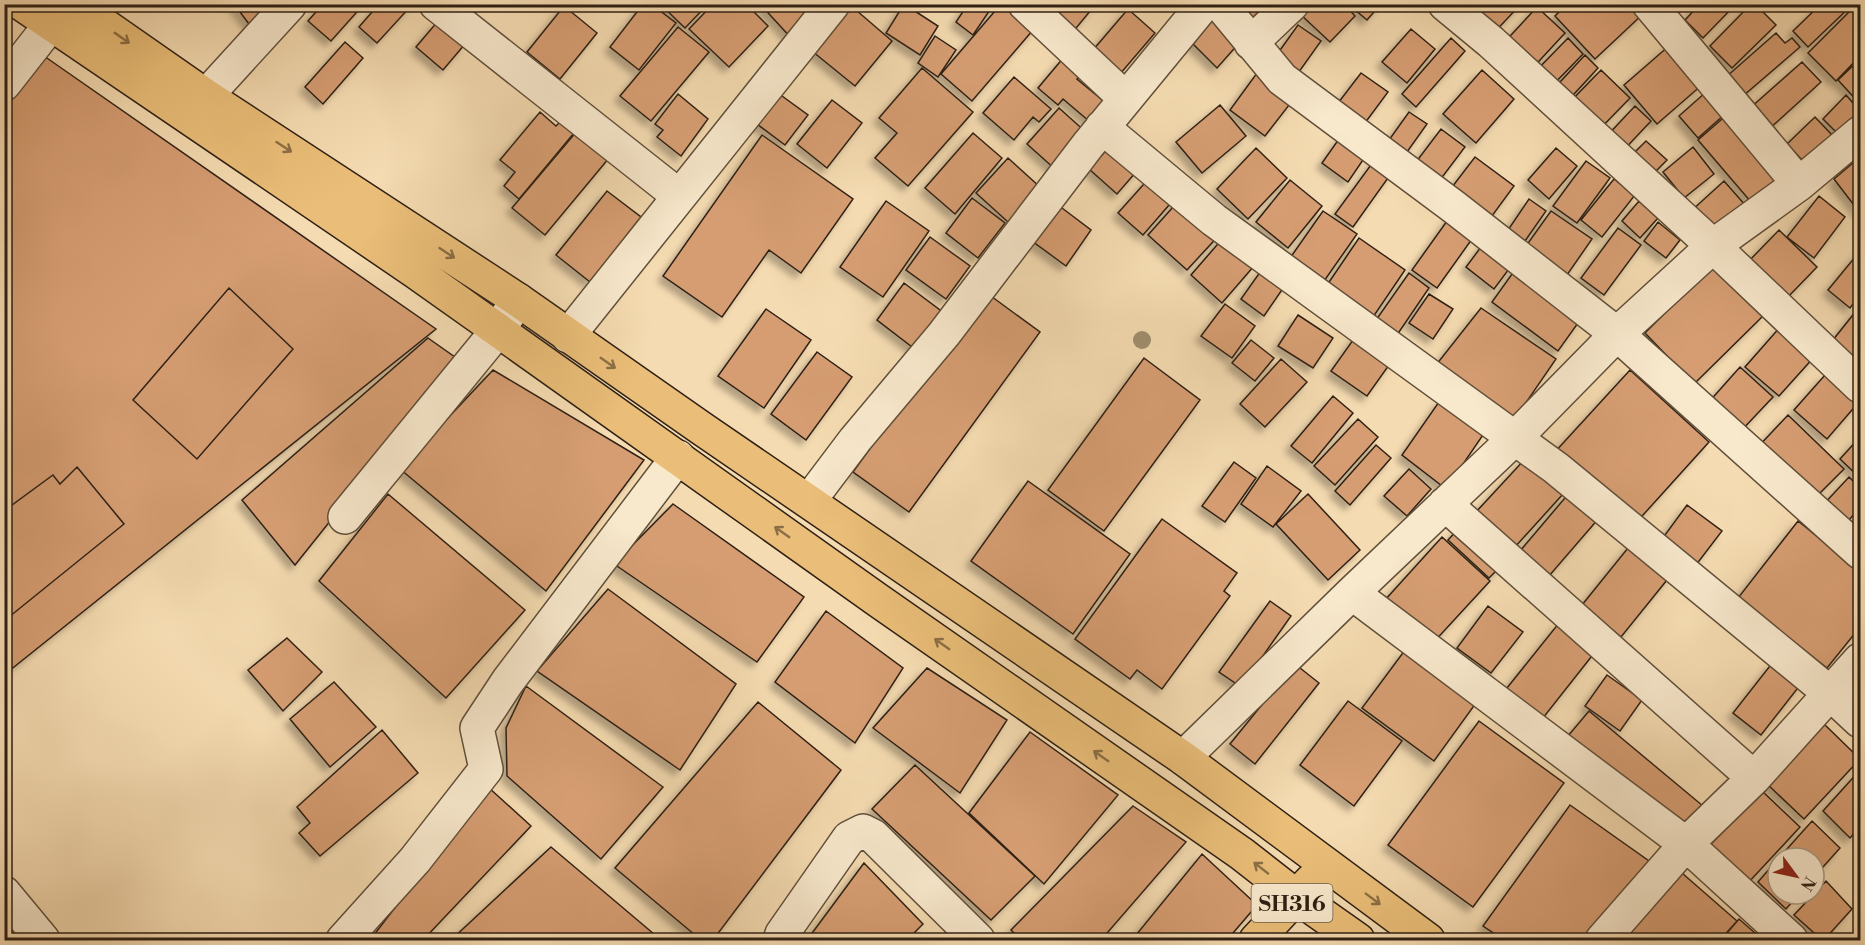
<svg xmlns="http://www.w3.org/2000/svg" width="1865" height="945" viewBox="0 0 1865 945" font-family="'Libre Bodoni',serif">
<defs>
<filter id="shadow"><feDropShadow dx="-5.5" dy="5.5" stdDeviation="3" flood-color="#0004"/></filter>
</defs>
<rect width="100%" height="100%" fill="#f5dbb1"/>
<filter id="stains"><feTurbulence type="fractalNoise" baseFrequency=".00333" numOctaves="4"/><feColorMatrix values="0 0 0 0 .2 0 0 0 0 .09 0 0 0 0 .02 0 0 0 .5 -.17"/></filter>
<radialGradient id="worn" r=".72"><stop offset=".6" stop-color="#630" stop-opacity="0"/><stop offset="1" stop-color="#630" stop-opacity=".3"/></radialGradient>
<!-- building -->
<path fill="#d69d72" stroke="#2e2014" stroke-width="1.5" filter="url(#shadow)" d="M234,4H273L252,28Z
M323,4H364L331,41L308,21Z
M379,4L411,6L377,43L359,27Z
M643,4H651L676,23L639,70L610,47Z
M660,4H708L685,28Z
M713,4H746L768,26L729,67L689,29Z
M760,4H820L793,40Z
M849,4L892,41L855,86L807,47Z
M904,4L938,26L920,55L886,33Z
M968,4H994L973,35L956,22Z
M1001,4H1017L1039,23L972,101L941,74Z
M1041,4H1096L1072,33Z
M1230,4H1267L1247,23Z
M1309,4H1344L1355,16L1330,42L1300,14Z
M1348,4H1381L1367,20Z
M1487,4H1521L1489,38L1472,21Z
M1567,4H1636L1644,13L1595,59L1555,16Z
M1700,4H1736L1703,38L1685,20Z
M1751,4H1755L1776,25L1732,68L1710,46Z
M1821,4H1853L1808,47L1793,31Z
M1857,4H1860V56L1836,81L1808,53Z
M564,6L597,33L560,79L527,52Z
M1537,7L1565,33L1528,73L1500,47Z
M1128,9L1155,33L1120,74L1093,50Z
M1207,11L1240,42L1217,68L1185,36Z
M438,21L465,44L443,70L416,47Z
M1298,25L1321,41L1296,76L1278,53Z
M678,27L709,52L651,121L620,96Z
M1411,29L1435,49L1407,83L1382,62Z
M1776,33L1785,43L1792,38L1800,47L1743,96L1726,77Z
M935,36L956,50L938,77L918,63Z
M1451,38L1465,51L1416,107L1402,94Z
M1568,38L1583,54L1548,90L1532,75Z
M345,42L363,58L323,104L305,87Z
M1670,45L1703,84L1657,124L1624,85Z
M1585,55L1598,68L1563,106L1549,94Z
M44,56L436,329L4,675V108Z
M1064,57L1082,72L1077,79L1112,108L1096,127L1063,99L1058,105L1038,88Z
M1860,59V104L1838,80Z
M1802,62L1821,82L1768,130L1749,109Z
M922,68L973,112L908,186L875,158L897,133L879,118Z
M1482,70L1514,99L1476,143L1443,114Z
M1601,70L1630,98L1597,132L1569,103Z
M1257,73L1293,100L1265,136L1230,110Z
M1361,73L1388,92L1362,127L1335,107Z
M1014,77L1051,109L1039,122L1033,117L1014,140L983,113Z
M771,88L808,115L785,145L749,118Z
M1706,92L1725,114L1698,138L1679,116Z
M678,94L708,119L681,156L657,137L663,130L655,124Z
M1846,95L1860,111L1838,134L1823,119Z
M832,100L862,123L827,168L797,144Z
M1220,105L1246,136L1202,173L1176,142Z
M1635,106L1651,121L1620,154L1604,139Z
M1059,108L1088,134L1056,170L1027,144Z
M540,112L556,126L560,122L574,133L519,199L504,186L515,172L500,160Z
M1409,112L1427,124L1407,152L1389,140Z
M1730,112L1782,174L1751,202L1698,140Z
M1815,117L1832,135L1804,162L1787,144Z
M1441,129L1465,147L1440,180L1416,162Z
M577,131L609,158L545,235L512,208Z
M973,133L1002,158L955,214L925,188Z
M762,135L853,199L801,273L769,250L722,317L663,276Z
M1341,136L1367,154L1348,182L1322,163Z
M1115,141L1142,165L1117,194L1089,169Z
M1646,141L1667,160L1650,177L1629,158Z
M1693,147L1714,174L1684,198L1663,172Z
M1256,148L1287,178L1248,219L1217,189Z
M1556,148L1577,166L1549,199L1528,180Z
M1475,157L1514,186L1489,220L1449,191Z
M1860,157V213L1834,179Z
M1008,158L1040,187L1008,222L976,193Z
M1376,158L1393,171L1353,227L1335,214Z
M1586,161L1610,178L1577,223L1553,206Z
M1152,175L1176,197L1143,235L1118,213Z
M1614,179L1635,195L1602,237L1581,220Z
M1290,180L1322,206L1288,248L1256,222Z
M1724,181L1746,206L1711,236L1690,212Z
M607,191L641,217L590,282L556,255Z
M1819,196L1845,217L1814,258L1787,237Z
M1182,197L1222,232L1187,270L1148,235Z
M972,198L1005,223L978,258L946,233Z
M1529,199L1546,211L1525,241L1508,230Z
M886,201L929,231L883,297L840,267Z
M1639,201L1658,218L1640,238L1622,221Z
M1058,205L1091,230L1066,266L1032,241Z
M1323,211L1357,234L1322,284L1288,261Z
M1551,211L1592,239L1567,275L1526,246Z
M1452,214L1477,232L1437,288L1412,270Z
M1658,222L1680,240L1666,258L1644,241Z
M1618,228L1641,245L1604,295L1581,278Z
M1779,230L1817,267L1786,299L1748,262Z
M930,237L970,266L946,299L906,270Z
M1223,238L1254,266L1222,303L1191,275Z
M1359,238L1405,270L1369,323L1323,291Z
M1487,239L1515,261L1494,289L1466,267Z
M1860,251V295L1850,308L1828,290Z
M1714,264L1764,315L1694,384L1645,333Z
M1517,267L1583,316L1558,351L1492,302Z
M1263,268L1286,284L1264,316L1241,299Z
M1409,273L1429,288L1397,335L1376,320Z
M904,283L944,313L916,350L877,320Z
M229,288L293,349L197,459L133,400Z
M984,291L1040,332L909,512L853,472Z
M1429,294L1453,309L1433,339L1409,323Z
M1225,304L1255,326L1232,358L1201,336Z
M1860,306V370L1829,345Z
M1481,308L1556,359L1514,420L1436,365Z
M766,309L811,340L764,408L718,376Z
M1298,315L1333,338L1313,368L1278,346Z
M1781,326L1815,356L1779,396L1745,367Z
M1358,333L1394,358L1367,396L1331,371Z
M428,338L459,360L295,565L242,500Z
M1251,340L1274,358L1255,381L1232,363Z
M817,352L852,377L806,440L771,414Z
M1144,358L1200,400L1104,531L1048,490Z
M1281,359L1307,382L1265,427L1240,404Z
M1740,367L1773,397L1740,432L1708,403Z
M493,370L644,460L546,591L400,469Z
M1630,370L1709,442L1634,525L1554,453Z
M1825,375L1858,403L1827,439L1794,410Z
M1333,396L1353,413L1312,463L1291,446Z
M1441,399L1485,432L1446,489L1402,455Z
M1788,415L1844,469L1811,502L1756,449Z
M1358,419L1378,437L1335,485L1314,466Z
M1860,437V478L1840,459Z
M1376,445L1391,458L1350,505L1335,491Z
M1525,459L1563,494L1515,547L1476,512Z
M1234,462L1256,478L1225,522L1202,506Z
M1267,466L1301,491L1273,527L1241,504Z
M77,467L124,524L4,621V511L53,475L60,484Z
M1409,469L1431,489L1407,516L1384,496Z
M1849,477L1860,488V507L1844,526L1822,506Z
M1028,481L1130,554L1073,634L971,561Z
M1570,492L1599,518L1549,576L1520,551Z
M388,494L525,610L446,698L319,581Z
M1308,494L1360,550L1328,580L1276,524Z
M673,504L804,597L757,662L614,564Z
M1687,505L1722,531L1696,565L1662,539Z
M1162,519L1237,573L1224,591L1230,596L1162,689L1137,670L1130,679L1075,639Z
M1798,521L1860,571V627L1827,668L1738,598Z
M1463,524L1504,563L1489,578L1448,540Z
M1442,537L1490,581L1432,644L1385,600Z
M1632,543L1671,575L1621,637L1582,605Z
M608,589L736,684L680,770L537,671Z
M1270,601L1291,616L1241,687L1219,672Z
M1488,606L1523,632L1491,673L1457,648Z
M826,611L903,668L855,743L775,682Z
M1559,623L1595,652L1539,723L1503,693Z
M287,638L322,672L283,711L248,670Z
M1405,650L1476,703L1434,761L1362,708Z
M1773,662L1801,684L1761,735L1733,713Z
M1295,664L1319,683L1255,764L1230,744Z
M927,668L1007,720L960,793L873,728Z
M1607,675L1642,700L1620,731L1585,706Z
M334,682L376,727L330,767L290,719Z
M526,686L663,787L601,859L507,776L506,728Z
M1348,701L1402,741L1354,806L1300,765Z
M758,702L841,770L713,940H701L615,868Z
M1589,711L1709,811L1688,836L1568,736Z
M1479,721L1564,783L1473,907L1388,845Z
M1823,723L1860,759L1804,819L1766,783Z
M382,730L418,773L320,856L299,833L310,823L297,807Z
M1030,732L1118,795L1044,884L969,813Z
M915,765L1035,876L991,920L872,809Z
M1860,770V827L1850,838L1823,811Z
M488,787L531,826L423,940H370Z
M1762,791L1800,827L1747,884L1708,847Z
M1570,805L1649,861L1592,940H1504L1483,926Z
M1133,806L1186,842L1101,940H1021L1011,930Z
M1812,821L1840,848L1814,877V858H1779Z
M551,847L661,940H451Z
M1202,854L1257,905L1227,940H1132Z
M1778,859V894H1799L1786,909L1758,882Z
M864,863L923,924L907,940H807Z
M1682,873L1737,921L1720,940H1624Z
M1826,881L1852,909L1824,940H1822L1794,915Z
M1739,919L1763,940H1721Z"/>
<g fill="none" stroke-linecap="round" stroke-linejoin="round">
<!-- street casing -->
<g stroke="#604f3b" stroke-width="36">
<path id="street" d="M436,4L679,196
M1025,4L1126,99
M1220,4L1282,79L1454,207L1617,334L1860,552
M1445,4L1491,42L1713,246L1860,386
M1649,4L1799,184
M1251,43L1292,4
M4,84L51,24
M206,96L290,4
M1102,127L1214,220L1556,468L1831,694L1860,721
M568,336L833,4
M809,501L855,440L944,334L1088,145L1204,4
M1445,504L1754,778
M345,517L498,330L518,300
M1352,593L1686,844L1791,940
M1183,758L1352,593L1514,439L1617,334L1713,246L1799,184L1860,133
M4,893L43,940
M343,940L415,860L486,769L477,728L508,681L678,457
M780,940L782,934L849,838L863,831L873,836L978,940
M1602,940L1686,844L1754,778L1860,660"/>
</g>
<!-- primary casing -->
<g stroke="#2e2014" stroke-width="36">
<path id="primary" d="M22,4L416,272L879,601L1242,854L1297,897L1358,940
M74,4L206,96L518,300L701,428L1183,758L1428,940
M1256,940L1311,881"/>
</g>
<!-- street -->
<use href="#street" stroke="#f8e8cc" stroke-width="33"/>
<!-- primary -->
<use href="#primary" stroke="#eabe78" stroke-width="33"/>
</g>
<!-- trees -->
<circle fill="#a08e6e" cx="1142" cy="340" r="9"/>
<!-- one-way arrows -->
<defs><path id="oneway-shaft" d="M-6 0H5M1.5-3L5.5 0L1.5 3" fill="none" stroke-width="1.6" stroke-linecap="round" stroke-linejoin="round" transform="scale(1.5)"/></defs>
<g stroke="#8c6f46">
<use href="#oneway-shaft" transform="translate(122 38) rotate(35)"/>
<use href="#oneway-shaft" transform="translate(284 147) rotate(33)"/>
<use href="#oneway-shaft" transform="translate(447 253) rotate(33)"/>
<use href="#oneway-shaft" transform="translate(608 363) rotate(35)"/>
<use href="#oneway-shaft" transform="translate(782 532) rotate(-145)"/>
<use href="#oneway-shaft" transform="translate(942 644) rotate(-145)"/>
<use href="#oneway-shaft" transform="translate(1101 756) rotate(-145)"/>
<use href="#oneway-shaft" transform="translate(1261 868) rotate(-142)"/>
<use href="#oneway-shaft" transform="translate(1373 899) rotate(37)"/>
</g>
<g text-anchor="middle" stroke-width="4.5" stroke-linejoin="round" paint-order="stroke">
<!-- shield labels -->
<rect fill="#f8e8cc" stroke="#6b5c4b" stroke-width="1.5" x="1251.5" y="884" width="81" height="38" rx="4.5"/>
<g font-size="22" font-weight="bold" fill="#2e2014">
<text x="1292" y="911">SH316</text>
</g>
</g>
<!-- margin -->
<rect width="1865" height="945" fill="none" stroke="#f5dbb1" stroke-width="24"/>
<rect x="6" y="6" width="1853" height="933" fill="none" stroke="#2e2014" stroke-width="3"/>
<rect x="12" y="12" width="1841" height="921" fill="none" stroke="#2e2014" stroke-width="1.5"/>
<!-- north arrow -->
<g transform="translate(1796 876) rotate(123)"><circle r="28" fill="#f8e8cc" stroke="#a79882" stroke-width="1.5"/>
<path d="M0-4.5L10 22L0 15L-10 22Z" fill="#8f2418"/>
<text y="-9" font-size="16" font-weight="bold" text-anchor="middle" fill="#2e2014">N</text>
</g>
<rect width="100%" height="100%" filter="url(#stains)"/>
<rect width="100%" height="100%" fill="url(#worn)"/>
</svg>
